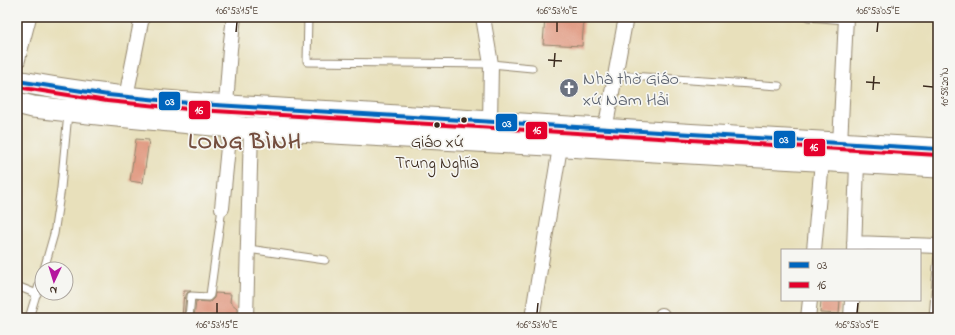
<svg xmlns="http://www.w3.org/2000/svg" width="955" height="335" viewBox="0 0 955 335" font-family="'Indie Flower',sans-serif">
<rect width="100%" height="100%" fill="#f6f6f2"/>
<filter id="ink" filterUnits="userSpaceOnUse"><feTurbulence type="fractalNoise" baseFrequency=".025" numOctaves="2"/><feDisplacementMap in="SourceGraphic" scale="8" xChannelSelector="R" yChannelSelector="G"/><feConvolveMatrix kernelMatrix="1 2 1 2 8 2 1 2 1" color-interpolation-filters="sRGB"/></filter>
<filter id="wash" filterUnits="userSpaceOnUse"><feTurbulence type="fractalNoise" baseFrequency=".012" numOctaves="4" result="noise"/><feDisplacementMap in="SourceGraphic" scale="16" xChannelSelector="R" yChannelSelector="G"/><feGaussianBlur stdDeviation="0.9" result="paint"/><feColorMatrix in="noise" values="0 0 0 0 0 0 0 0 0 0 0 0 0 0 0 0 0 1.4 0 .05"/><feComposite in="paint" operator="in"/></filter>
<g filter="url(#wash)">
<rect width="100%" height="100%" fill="#e8e0bb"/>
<g id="blocks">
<!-- building -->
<path fill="#df9278" d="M545,17H584L582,46L543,44Z
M136,139L149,140L143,183L130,181Z
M184,291H191L187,293L186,295L184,318H182Z
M215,293L231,294L230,302L237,308L236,318H194L196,301L210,302L214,298Z
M821,300H840L839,314L820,313Z"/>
</g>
</g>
<g filter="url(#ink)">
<use href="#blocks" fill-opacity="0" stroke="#92856c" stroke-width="1"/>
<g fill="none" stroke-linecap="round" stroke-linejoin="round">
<!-- lane casing -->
<g stroke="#92856c" stroke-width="9">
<path id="lane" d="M308,17L307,61L308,62L491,64L532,68
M808,17L846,20
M615,75L779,86
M248,249L325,260
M44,269L54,234L61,188L68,113
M17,286L37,294
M29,318L42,275
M189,318L191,296L208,297L210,295L222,208
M325,318H327
M933,318L938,255"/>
</g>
<!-- street casing -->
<g stroke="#92856c" stroke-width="16">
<path id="street" d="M483,17L491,64L490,122
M17,63L29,17
M126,97L142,17
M226,105L230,49L234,17
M605,130L626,17
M840,144L846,17
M222,208L230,127
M854,243L938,246
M814,250L822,161
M854,250L857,163
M246,318L251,129
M532,318L560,147
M662,318V315
M808,318L810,300
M851,318L852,300"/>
</g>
<!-- primary casing -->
<g stroke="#92856c" stroke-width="23">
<path id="primary" d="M17,81C137,104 260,107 382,115C567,127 753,139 938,149
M17,103L33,107L107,115L244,128L938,167"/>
</g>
<!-- lane -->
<use href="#lane" stroke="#fff" stroke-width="7"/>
<!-- street -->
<use href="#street" stroke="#fff" stroke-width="14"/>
<!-- primary -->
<use href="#primary" stroke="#fff" stroke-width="21"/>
<!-- bus-1 casing -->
<g stroke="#f6f6f2" stroke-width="7">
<path id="bus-1" d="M17,81L108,95L199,104L938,149"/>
</g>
<!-- bus-2 casing -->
<g stroke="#f6f6f2" stroke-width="7">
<path id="bus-2" d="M17,87L107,101L198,110L938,155"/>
</g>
<!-- bus-1 -->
<use href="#bus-1" stroke="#0065bd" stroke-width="4"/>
<!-- bus-2 -->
<use href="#bus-2" stroke="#e4002b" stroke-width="4"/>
</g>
</g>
<!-- ticks -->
<path fill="none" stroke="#3b2a1e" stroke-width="1.5" d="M236,32L237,22M557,32V22M877,32L878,22M548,60L562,61M554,67L555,53M866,82L880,83M923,86L933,87M873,90L874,76M217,313V303M537,313L538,303M857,313L858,303"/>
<!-- icons -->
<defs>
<g id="church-disc" transform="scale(1)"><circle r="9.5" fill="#6b7280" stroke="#f6f6f2"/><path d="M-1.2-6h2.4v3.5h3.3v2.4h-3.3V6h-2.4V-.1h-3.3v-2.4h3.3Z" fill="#fff"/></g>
</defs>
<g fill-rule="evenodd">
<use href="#church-disc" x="569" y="88"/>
</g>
<!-- markers -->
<g fill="#3b2a1e" stroke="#f6f6f2" stroke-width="1.5">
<circle cx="464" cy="120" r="3.5"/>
<circle cx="437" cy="125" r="3.5"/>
</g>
<g text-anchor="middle" stroke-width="3.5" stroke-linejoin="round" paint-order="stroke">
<!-- bus labels -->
<g font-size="17" fill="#3b2a1e" stroke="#f6f6f2">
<text x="437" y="147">Giáo xứ<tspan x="437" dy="21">Trung Nghĩa</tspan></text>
</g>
<!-- worship labels -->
<g font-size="18" fill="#5b616d" stroke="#f6f6f2" text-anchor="start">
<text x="583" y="84">Nhà thờ Giáo<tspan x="583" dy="21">xứ Nam Hải</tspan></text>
</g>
<!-- district labels -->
<g font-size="22" font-weight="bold" letter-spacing="1" fill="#744e3e" stroke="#f6f6f2">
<text x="245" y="148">LONG BÌNH</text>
</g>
</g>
<g stroke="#f6f6f2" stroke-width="1.5">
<rect x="158" y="91" width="23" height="20" rx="4" fill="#0065bd"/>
<rect x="188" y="100" width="23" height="20" rx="4" fill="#e4002b"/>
<rect x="495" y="113" width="23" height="19" rx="4" fill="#0065bd"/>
<rect x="525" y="121" width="23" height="19" rx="4" fill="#e4002b"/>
<rect x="773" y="130" width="23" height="19" rx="4" fill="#0065bd"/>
<rect x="803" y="138" width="23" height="19" rx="4" fill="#e4002b"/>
</g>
<g font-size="11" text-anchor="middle" font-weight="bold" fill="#fff">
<text x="170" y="105">03</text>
<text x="199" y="114">16</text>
<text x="507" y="127">03</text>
<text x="537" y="134">16</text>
<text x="784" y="143">03</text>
<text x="814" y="151">16</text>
</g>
<!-- margin -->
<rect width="955" height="335" fill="none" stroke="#f6f6f2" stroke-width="44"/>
<!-- legend -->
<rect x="781" y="249" width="140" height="52" fill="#f6f6f2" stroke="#aba49d"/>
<rect x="789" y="262" width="20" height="6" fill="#0065bd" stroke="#aba49d"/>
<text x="817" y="269" font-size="12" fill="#3b2a1e">03</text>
<rect x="789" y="282" width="20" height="6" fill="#e4002b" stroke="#aba49d"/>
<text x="817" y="289" font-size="12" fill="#3b2a1e">16</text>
<!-- north arrow -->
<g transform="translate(54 281) rotate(184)"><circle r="19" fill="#f6f6f2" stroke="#aba49d"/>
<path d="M0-3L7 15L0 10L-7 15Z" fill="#b5179e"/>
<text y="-6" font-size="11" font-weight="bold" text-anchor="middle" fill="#3b2a1e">N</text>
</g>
<rect x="22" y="22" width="911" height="291" fill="none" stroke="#3b2a1e" stroke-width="1.5"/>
<g font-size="10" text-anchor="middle" fill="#3b2a1e">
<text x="237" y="14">106°53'15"E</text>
<text x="557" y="14">106°53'10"E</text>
<text x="878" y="14">106°53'05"E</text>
<text transform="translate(944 87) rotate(-90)" y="4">10°58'20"N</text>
<text x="217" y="328">106°53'15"E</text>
<text x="537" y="328">106°53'10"E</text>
<text x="857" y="328">106°53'05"E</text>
</g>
</svg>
